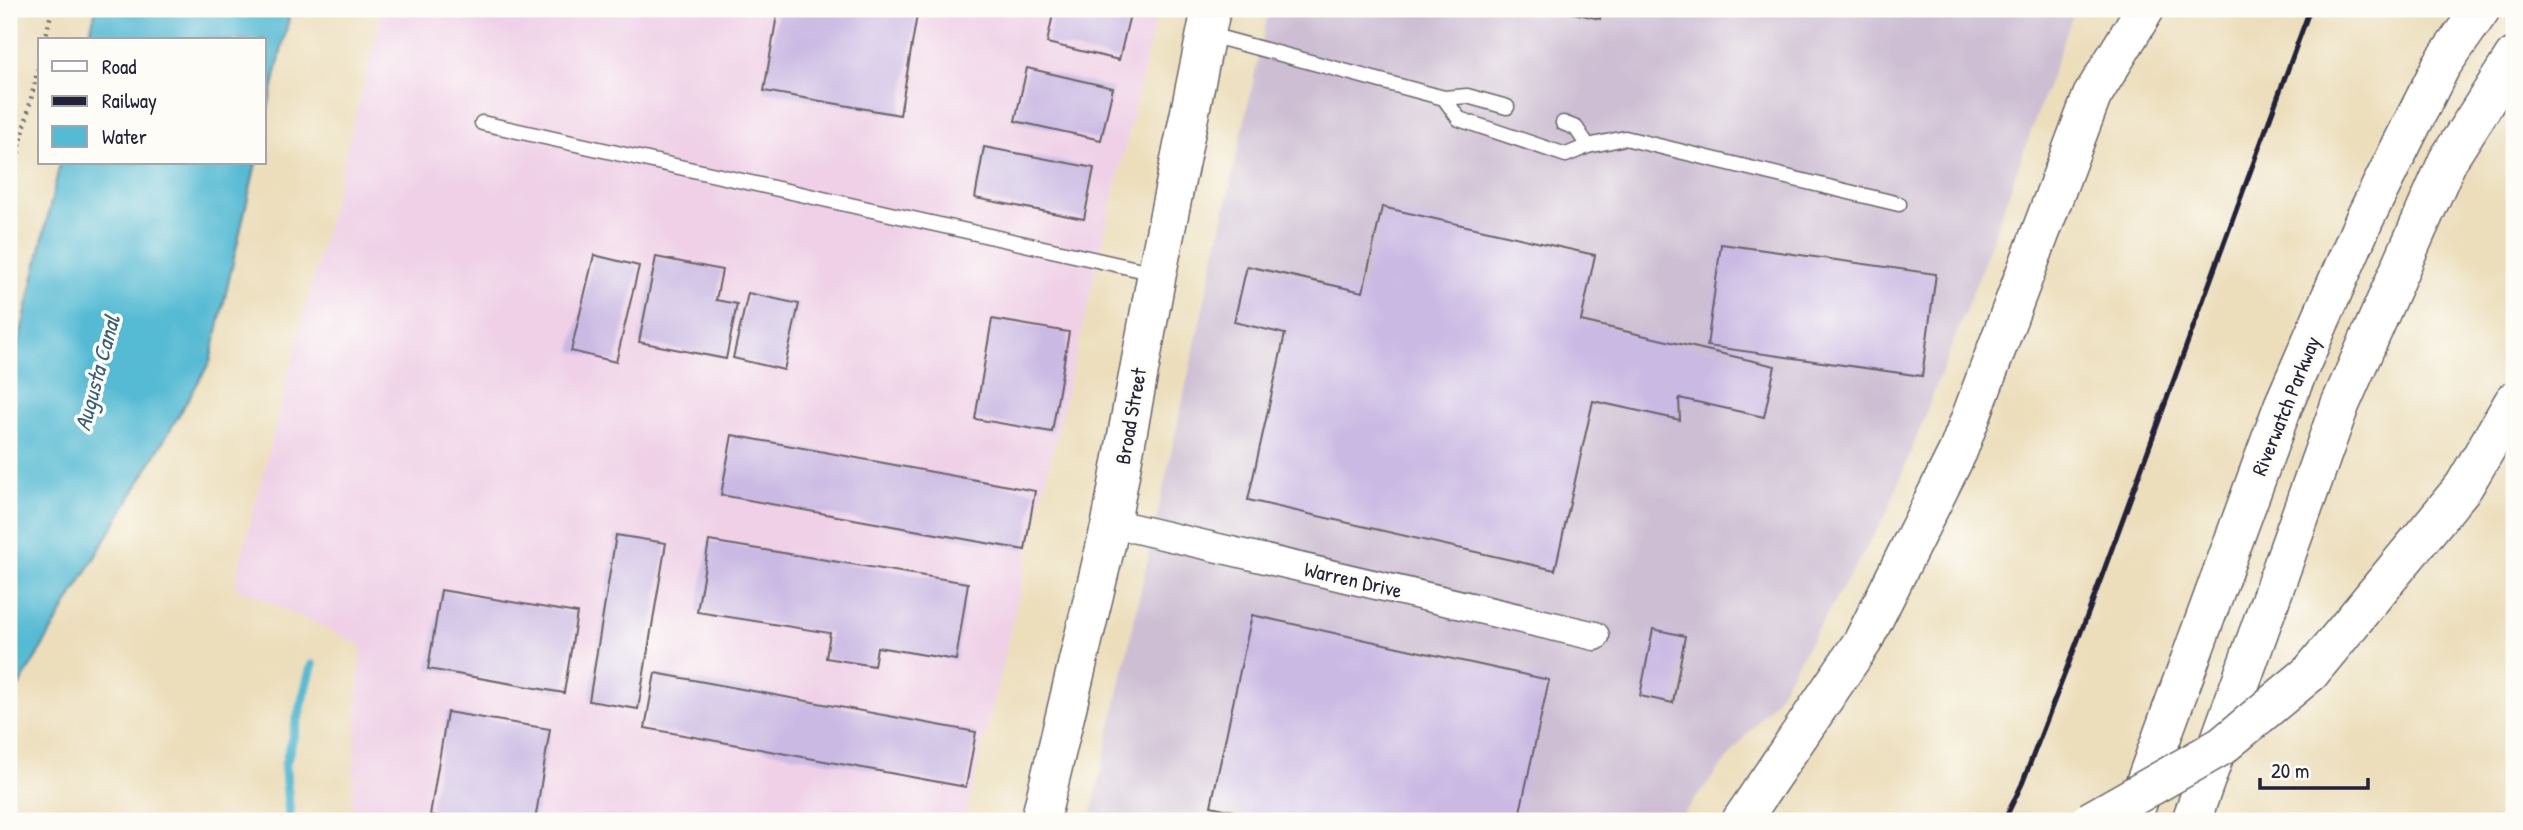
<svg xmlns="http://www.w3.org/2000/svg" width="2523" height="830" viewBox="0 0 2523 830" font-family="'Patrick Hand',sans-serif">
<rect width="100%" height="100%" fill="#fdfcf7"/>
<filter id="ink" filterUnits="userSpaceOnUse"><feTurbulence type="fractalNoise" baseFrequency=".0143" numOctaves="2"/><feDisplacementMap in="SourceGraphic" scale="14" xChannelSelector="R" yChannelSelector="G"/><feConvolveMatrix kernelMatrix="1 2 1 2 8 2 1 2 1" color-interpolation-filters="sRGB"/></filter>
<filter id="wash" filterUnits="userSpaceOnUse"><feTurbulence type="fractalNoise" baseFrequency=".00686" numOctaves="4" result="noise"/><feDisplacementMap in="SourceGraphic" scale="28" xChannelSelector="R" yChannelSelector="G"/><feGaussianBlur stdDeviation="1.57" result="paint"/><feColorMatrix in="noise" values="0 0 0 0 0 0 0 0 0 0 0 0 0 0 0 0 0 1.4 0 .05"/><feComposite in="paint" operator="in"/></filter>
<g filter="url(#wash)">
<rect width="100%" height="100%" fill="#ecdebb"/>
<!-- built -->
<path fill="#efd0e7" d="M383,9H1158L965,821H351L361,645L234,586Z"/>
<!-- industrial -->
<path fill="#cdbed3" d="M1269,9H2075L1979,276L1887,513L1776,699L1677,821H1090Z"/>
<!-- water -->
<path fill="#55bad3" stroke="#3c6e87" stroke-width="2" d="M96,9H291L264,125V40H88Z
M60,163H256L210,362L9,703V385Z"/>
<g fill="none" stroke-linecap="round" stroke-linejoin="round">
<!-- stream -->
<path stroke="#55bad3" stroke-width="10" d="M290,821L285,766L312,665"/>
</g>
<g id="blocks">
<!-- building -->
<path fill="#cab9e3" d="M778,9H918L900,115L764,91Z
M1054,9L1131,10L1119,60L1047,43Z
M1556,9H1602L1600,19Z
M1027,68L1113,88L1101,140L1015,121Z
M984,147L1094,168L1084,219L975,198Z
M1382,207L1595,255L1581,321L1775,366L1764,417L1679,398L1680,420L1593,401L1555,570L1248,500L1285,334L1234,322L1247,266L1363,292Z
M1721,244L1936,274L1922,376L1707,346Z
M594,255L639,266L616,362L571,351Z
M656,257L722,270L716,300L737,304L726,359L639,342Z
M748,293L799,304L784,370L733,358Z
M992,319L1069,332L1052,432L975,419Z
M732,435L1035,491L1025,550L721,495Z
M616,535L666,543L638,709L589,701Z
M709,541L968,583L956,660L877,647L874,666L826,658L830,633L697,612Z
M441,590L577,613L564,693L428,669Z
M1252,615L1549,680L1518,821H1278L1211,806Z
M1653,629L1685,636L1673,703L1640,696Z
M655,673L976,732L966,787L645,728Z
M447,712L550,729L535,821H469L430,815Z"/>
</g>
</g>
<g filter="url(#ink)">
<use href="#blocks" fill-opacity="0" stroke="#696468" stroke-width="2"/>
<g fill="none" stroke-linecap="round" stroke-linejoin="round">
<!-- lane casing -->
<g stroke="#696468" stroke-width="17">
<path id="lane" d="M1206,34L1444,98
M1507,107L1467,96L1444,98L1459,119L1566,155L1588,146L1576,128L1563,123
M482,123L1155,273
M1588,146L1625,138L1899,204"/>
</g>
<!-- street casing -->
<g stroke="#696468" stroke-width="31">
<path id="street" d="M1111,523L1595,636"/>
</g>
<!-- secondary casing -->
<g stroke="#696468" stroke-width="41">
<path id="secondary" d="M1040,821L1111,523L1157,273L1211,9"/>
</g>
<!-- primary casing -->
<g stroke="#696468" stroke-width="41">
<path id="primary" d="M2310,673L2464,486L2514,401
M1741,821L1863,641L1958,451L2092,96L2145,9
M2131,821L2283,406L2365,218L2441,66L2481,9
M2191,821L2340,405L2448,160L2514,57"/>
</g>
<!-- path -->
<path stroke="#696468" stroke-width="4.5" stroke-dasharray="2 5" stroke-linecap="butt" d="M45,40L52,9
M9,194L40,60"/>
<!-- lane -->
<use href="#lane" stroke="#fff" stroke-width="14"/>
<!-- street -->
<use href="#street" stroke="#fff" stroke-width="28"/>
<!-- secondary -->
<use href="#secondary" stroke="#fff" stroke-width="38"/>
<!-- primary -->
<use href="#primary" stroke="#fff" stroke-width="38"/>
<!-- rail -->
<path stroke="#22223b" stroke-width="5" d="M2004,821L2022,784L2089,611L2310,9"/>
<!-- primary-bridge casing -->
<g stroke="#696468" stroke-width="41" stroke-linecap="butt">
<path id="primary-bridge" d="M2090,821L2222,746L2310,673"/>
</g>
<!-- primary-bridge -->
<use href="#primary-bridge" stroke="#fff" stroke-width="38"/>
</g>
</g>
<g text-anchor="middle" stroke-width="7" stroke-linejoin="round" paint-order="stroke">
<!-- street labels -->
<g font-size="21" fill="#22223b" stroke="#fdfcf7">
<text transform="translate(2286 406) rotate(-68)" y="7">Riverwatch Parkway</text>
<text transform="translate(1131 416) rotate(-80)" y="7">Broad Street</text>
<text transform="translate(1353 580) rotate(13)" y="7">Warren Drive</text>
</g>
<!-- water labels -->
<g font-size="23" font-style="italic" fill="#365f78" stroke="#fdfcf7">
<text transform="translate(97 373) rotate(-75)" y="8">Augusta Canal</text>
</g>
</g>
<!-- margin -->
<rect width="2523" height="830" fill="none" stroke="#fdfcf7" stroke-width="35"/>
<!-- legend -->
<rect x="38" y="38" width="228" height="126" fill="#fdfcf7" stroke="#a5a5ac" stroke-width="2"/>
<rect x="52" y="61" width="35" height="10" fill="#ffffff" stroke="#a5a5ac" stroke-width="2"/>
<text x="102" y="74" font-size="21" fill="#22223b">Road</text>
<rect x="52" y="96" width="35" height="10" fill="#22223b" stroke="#a5a5ac" stroke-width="2"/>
<text x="102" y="108" font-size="21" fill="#22223b">Railway</text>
<rect x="52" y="126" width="35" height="21" fill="#55bad3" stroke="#a5a5ac" stroke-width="2"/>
<text x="102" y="144" font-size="21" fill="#22223b">Water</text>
<!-- scale -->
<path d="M2260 778v10h108v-10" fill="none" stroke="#22223b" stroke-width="3.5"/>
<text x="2271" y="778" font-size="21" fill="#22223b" stroke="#fdfcf7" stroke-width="5" paint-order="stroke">20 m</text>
</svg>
